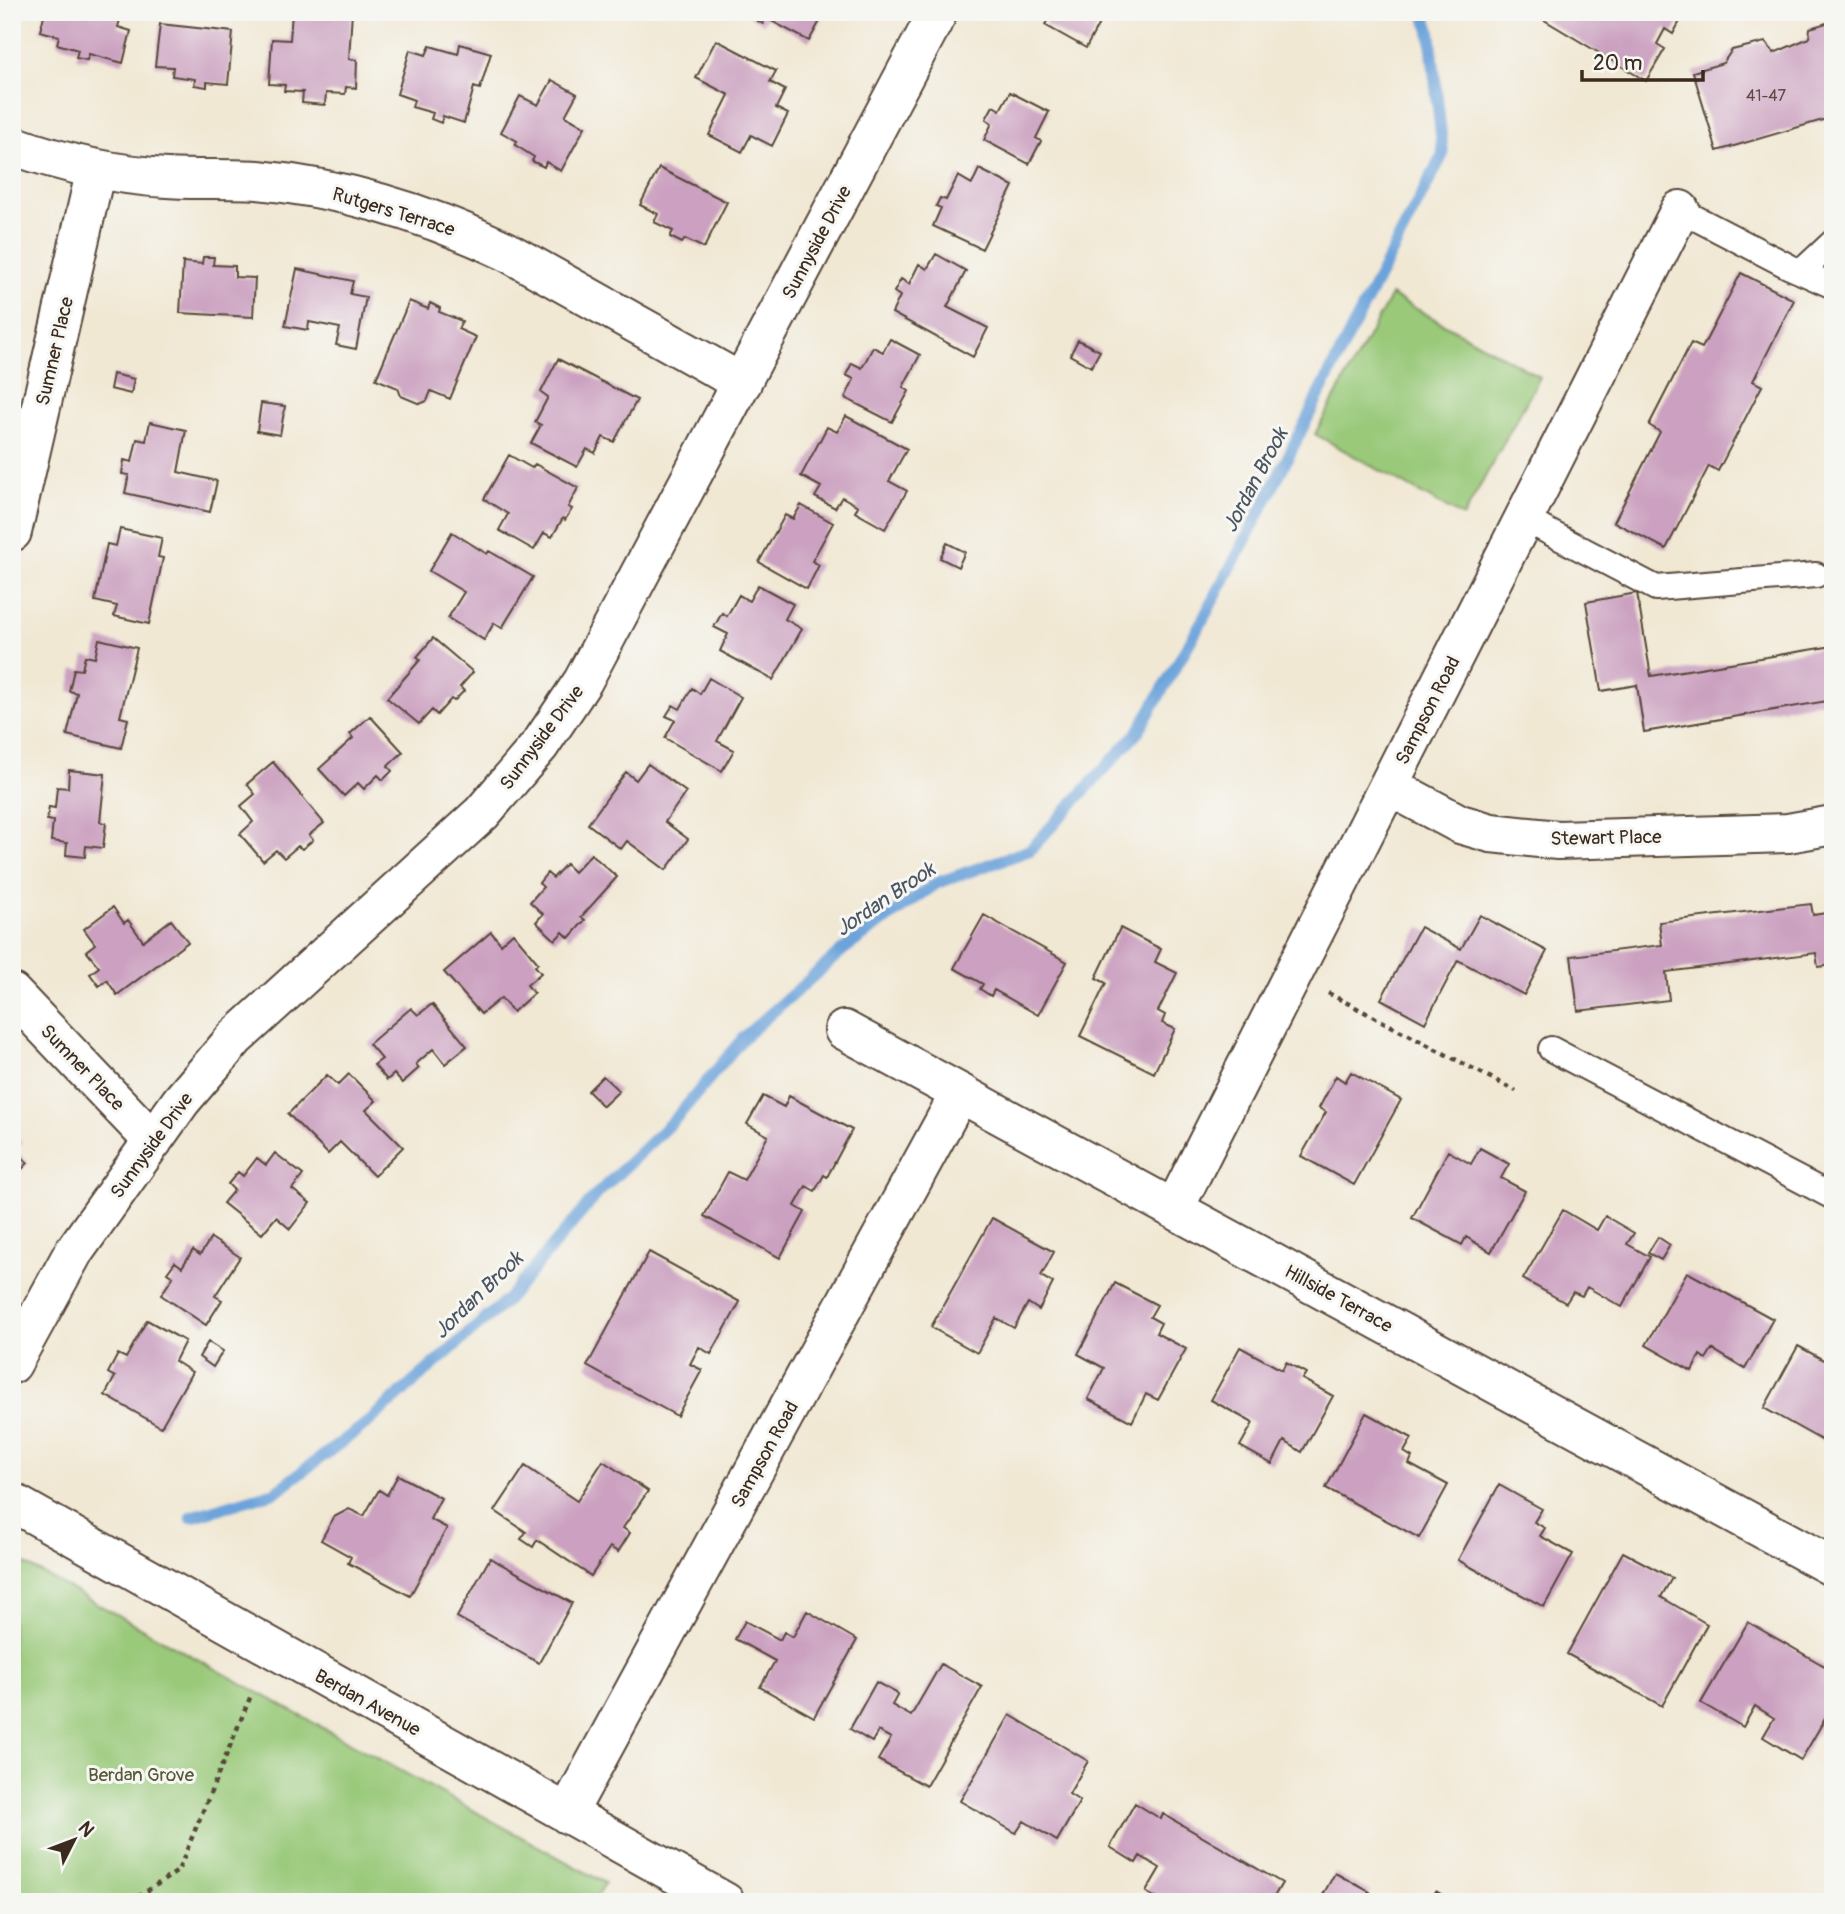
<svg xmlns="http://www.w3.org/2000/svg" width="1845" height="1914" viewBox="0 0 1845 1914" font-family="Pangolin,sans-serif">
<rect width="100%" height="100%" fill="#f6f6f2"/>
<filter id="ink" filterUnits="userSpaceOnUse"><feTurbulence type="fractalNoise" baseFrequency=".0143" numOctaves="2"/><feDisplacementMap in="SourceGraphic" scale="14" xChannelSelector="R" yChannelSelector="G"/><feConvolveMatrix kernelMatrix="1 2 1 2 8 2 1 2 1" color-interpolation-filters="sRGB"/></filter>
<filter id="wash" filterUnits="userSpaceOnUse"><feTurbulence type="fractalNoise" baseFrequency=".00686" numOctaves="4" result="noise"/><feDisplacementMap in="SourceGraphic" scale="28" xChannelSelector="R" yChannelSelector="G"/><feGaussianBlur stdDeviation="1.57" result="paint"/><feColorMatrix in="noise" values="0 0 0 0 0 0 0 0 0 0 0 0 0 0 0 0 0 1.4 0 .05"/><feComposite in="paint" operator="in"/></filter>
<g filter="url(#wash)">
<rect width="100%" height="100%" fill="#f1e8d4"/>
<!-- green -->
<path fill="#99c979" stroke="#6a7a4c" stroke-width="2" d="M1391,295L1540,377L1463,517L1315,434Z
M12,1557L605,1883L594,1902H12Z"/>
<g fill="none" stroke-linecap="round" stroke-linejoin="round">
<!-- stream -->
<path stroke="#6ca3da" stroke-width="12" d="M191,1517L275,1492L367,1423L507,1300L598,1193L677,1117L744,1037L844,949L937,883L1030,850L1138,732L1202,621L1267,499L1351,331L1443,154L1430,31L1424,12"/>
</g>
<g id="blocks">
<!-- building -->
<path fill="#cba0c0" d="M45,12H122L118,27L131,31L123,63L89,54L87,60L76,58L78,50L57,44L59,36L40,31Z
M292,12H352L349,59L357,60L356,88L346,87L345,94L326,93L325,105L302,103L303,92L284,91L285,85L269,84L272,39L290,40Z
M742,12H825L809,41L766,18L763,24Z
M1051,12H1105L1086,48L1045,25Z
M1531,12H1682L1684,14L1673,34L1665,29L1657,44L1665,49L1646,81Z
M1833,21V117L1717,151L1693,72L1723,63L1732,50L1765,42L1774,53L1809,38L1810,28Z
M160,24L233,32L228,84L207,82V87L194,85L195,79L172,76L173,67L155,66Z
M716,40L776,71L770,82L785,90L776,108L788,114L772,146L751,135L742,152L709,135L729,95L696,78Z
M460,44L491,53L480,89L474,87L464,123L443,116L441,123L431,119L433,113L412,107L414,100L397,94L410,50L426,55L430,46L458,54Z
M552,80L577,94L565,116L585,127L561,171L546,162L544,167L532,161L534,157L515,145L517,141L501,132L520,96L538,105Z
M1010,92L1049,112L1036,138L1041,141L1029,164L984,140L992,123L986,119L993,106L1000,110Z
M659,168L727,202L704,248L685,239L682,243L670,237L673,231L654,222L658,214L640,205Z
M979,169L1013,186L982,249L933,226L941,208L936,206L940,198L946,200L958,176L972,184Z
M936,254L966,271L947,307L988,328L973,357L892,313L900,296L894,292L901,279L909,284L919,264L927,269Z
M203,257H214L213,265L235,266V277L255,278L253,317L180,313L183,262L202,264Z
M297,269L353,281L350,294L366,297L356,349L336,345L340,328L309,322L308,330L285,326Z
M1741,273L1794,300L1753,381L1762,386L1718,471L1709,466L1666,549L1614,522L1660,432L1649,425L1691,343L1702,348Z
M409,301L428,309L430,303L440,308L439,312L462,321L458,329L476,337L450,399L431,391L427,401L420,404L401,396L398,388L376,379Z
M890,339L920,355L903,387L909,391L892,422L845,398L854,379L846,375L852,363L862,368L873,347L883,352Z
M1078,340L1100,351L1091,367L1070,355Z
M558,359L637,400L614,442L603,437L595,453L587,449L577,467L531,443L541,425L535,422L548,397L541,392Z
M113,374L134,379L131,394L110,389Z
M261,403L285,406L280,435L257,431Z
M846,416L907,449L889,481L907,491L885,529L855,512L858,506L842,497L835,508L815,497L821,487L801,476L827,427L837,432Z
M150,422L186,430L178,472L217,481L210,512L125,493L129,475L122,474L124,460L132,462L137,439L146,441Z
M509,455L532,468L535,464L578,488L568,507L572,509L565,520L563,518L552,537L544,533L534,550L499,530L508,514L484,499Z
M801,505L833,523L812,561L819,565L807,589L759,562L785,515L793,519Z
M120,529L162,538L158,557L163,558L149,624L114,616L117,606L95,601L107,544L116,546Z
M452,532L487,554L489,551L533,577L502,628L494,623L484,640L448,618L464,592L429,571Z
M947,543L965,552L958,567L940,558Z
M758,585L793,604L785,619L802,629L773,680L720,651L728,634L714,627L722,613L727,616L739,595L749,601Z
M1637,593L1651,676L1833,646V700L1644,732L1637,685L1601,691L1586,602Z
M433,638L473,672L460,687L464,691L454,701L451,699L437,715L432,710L419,724L387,698L420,660L417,657Z
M99,639L137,648L120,717L128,719L121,748L67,735L77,693L69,691L74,669L82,670L85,656L95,658Z
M709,678L741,697L717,741L734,750L722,771L665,738L675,720L666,716L673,705L680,709L692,688L700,694Z
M370,716L403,752L388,766L392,771L383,780L378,775L364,789L358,783L344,796L319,769L353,738L350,734Z
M273,762L324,823L309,835L313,840L302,849L298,846L284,858L276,850L263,861L240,834L253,822L241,806L255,794L247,784Z
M648,764L686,792L665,822L688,839L666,870L627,841L621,849L588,824L626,772L636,780Z
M69,770L105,774L100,822L106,823L103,848L86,846L85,857L66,855L67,843L51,841L53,821L47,820L49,807L55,808L57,787L68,788Z
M591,854L617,877L581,917L585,920L569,938L563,932L555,940L536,922L543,914L530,902L543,887L539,883L547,873L553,878L566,864L574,872Z
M1811,904L1813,915L1833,912V965L1818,967L1816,953L1666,972L1669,1000L1578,1011L1571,956L1662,945L1659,922Z
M113,907L124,923L128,920L143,941L171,920L188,942L117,995L107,980L99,986L90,974L99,967L86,951L95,944L84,929Z
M984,915L1067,962L1038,1015L994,990L991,996L980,989L983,984L954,968Z
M1480,915L1547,951L1524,995L1458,960L1425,1023L1381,999L1420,927L1461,949Z
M1120,928L1161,949L1155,962L1177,973L1158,1011L1165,1015L1162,1023L1175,1029L1154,1073L1080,1036L1106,983L1096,978Z
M491,932L501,944L513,933L538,963L535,966L541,973L527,985L534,993L513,1012L501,998L481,1014L444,972Z
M432,1004L467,1046L445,1064L433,1049L416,1064L419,1068L402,1083L394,1074L387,1080L374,1065L382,1059L369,1044L411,1008L418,1015Z
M1351,1072L1401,1100L1354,1185L1301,1156L1326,1112L1319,1108L1336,1076L1345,1082Z
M349,1074L376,1101L366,1110L403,1147L374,1176L340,1142L328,1154L288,1114L327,1075L338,1085Z
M603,1076L619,1091L603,1106L588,1091Z
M763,1096L784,1107L789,1096L852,1130L827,1177L824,1175L815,1191L806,1186L795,1206L805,1212L780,1258L704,1216L728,1172L744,1180L768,1136L747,1124Z
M12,1133L22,1143L15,1150L28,1163L12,1179Z
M1480,1148L1509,1164L1501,1178L1525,1191L1491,1252L1466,1237L1462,1245L1412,1218L1448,1151L1471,1164Z
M275,1153L303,1175L292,1189L310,1203L290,1229L276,1217L262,1234L223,1203L234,1190L228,1184L238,1172L243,1176L257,1158L266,1165Z
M1563,1210L1597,1230L1605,1216L1634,1233L1627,1244L1650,1257L1622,1307L1587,1287L1582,1296L1573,1292L1566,1303L1523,1279Z
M992,1218L1054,1252L1041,1276L1053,1283L1039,1310L1028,1303L1014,1328L996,1318L977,1353L931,1327Z
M1658,1237L1670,1245L1661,1260L1648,1253Z
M211,1238L240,1257L215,1296L222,1300L206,1325L161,1295L173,1277L167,1273L175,1262L182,1267L193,1250L200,1255Z
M649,1252L740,1302L711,1354L699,1347L690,1364L702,1370L677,1416L587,1366Z
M1687,1272L1773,1319L1745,1369L1712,1349L1706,1359L1700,1355L1692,1371L1646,1345Z
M1115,1283L1157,1305L1150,1317L1161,1323L1156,1333L1186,1349L1158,1400L1146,1394L1132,1422L1088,1399L1104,1368L1078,1354Z
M147,1320L185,1341L175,1361L192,1372L161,1427L105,1395L115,1377L108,1373L118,1354L126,1358Z
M208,1342L223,1351L213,1367L199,1357Z
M1798,1346L1833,1365V1433L1829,1431L1823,1441L1764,1408Z
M1240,1347L1282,1370L1286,1362L1306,1373L1302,1379L1333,1396L1302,1452L1284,1441L1272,1464L1240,1446L1253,1423L1211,1400Z
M1366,1413L1412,1438L1404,1452L1412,1457L1409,1464L1448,1485L1419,1538L1326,1488Z
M603,1461L648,1491L623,1528L630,1533L618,1552L610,1547L591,1576L537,1540L533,1547L521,1539L526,1532L495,1511L525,1466L577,1501Z
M398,1475L441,1498L430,1519L447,1528L410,1596L348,1563L351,1557L321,1540L334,1517L349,1509L364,1516L379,1490L387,1495Z
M1499,1485L1542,1509L1534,1522L1545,1528L1540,1536L1573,1554L1544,1607L1458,1560Z
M1623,1552L1672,1578L1661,1597L1707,1624L1662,1706L1567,1654Z
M490,1558L572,1603L539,1663L457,1617Z
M807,1611L857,1640L814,1717L760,1687L775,1661L735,1639L745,1621L780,1640L784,1632L793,1637Z
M1748,1622L1833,1671V1705L1801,1760L1763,1737L1774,1718L1755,1706L1743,1727L1701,1703Z
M941,1664L982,1687L926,1786L878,1760L891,1738L878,1731L872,1742L850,1729L876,1682L898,1694L892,1705L911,1716Z
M1010,1715L1088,1761L1069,1794L1080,1801L1057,1841L1024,1821L1016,1833L960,1801Z
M1135,1803L1161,1819L1163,1814L1282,1883L1271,1902H1163L1146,1892L1160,1868L1140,1856L1136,1863L1110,1847Z
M1335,1873L1370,1892L1365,1902H1319Z
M1436,1891L1446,1897L1443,1902H1429Z"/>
</g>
</g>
<g filter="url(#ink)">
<use href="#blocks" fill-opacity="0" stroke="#564639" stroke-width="2"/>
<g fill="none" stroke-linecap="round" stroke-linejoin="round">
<!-- lane casing -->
<g stroke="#564639" stroke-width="28">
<path id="lane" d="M1680,210L1790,267L1833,286
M1802,271L1833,242
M1524,519L1656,588L1816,575
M1551,1049L1833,1197"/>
</g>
<!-- street casing -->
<g stroke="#564639" stroke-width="42">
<path id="street" d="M12,145C62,163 114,175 167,178C197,180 228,178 258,180C344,188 428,214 506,251L742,383
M12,532L96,169
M1389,786L1460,824L1491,833L1558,840L1788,833L1833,825
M12,993L153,1141
M844,1030L1833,1567
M1174,1209L1680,210
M12,1364L73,1253L181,1101L235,1038L482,813L540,745L583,681L938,12
M12,1502L725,1902
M567,1814L960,1093"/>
</g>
<!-- path -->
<path stroke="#564639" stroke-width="4.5" stroke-dasharray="5 5" stroke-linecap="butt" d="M1328,993L1516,1091
M130,1902L178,1871L252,1693"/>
<!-- lane -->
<use href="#lane" stroke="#fff" stroke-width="24"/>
<!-- street -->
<use href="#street" stroke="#fff" stroke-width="38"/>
</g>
</g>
<g text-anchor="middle" stroke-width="6" stroke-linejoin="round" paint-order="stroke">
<!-- number labels -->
<g font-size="16" fill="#5f4846">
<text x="1766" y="101">41-47</text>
</g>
<!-- street labels -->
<g font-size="19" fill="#3b2a1e" stroke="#f6f6f2">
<text transform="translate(394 211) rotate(17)" y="7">Rutgers Terrace</text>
<text transform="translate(816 242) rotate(-62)" y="7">Sunnyside Drive</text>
<text transform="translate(54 351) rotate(-77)" y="7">Sumner Place</text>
<text transform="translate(1427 710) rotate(-63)" y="7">Sampson Road</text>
<text transform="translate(541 737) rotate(-53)" y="7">Sunnyside Drive</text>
<text transform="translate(1606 837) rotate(-1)" y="7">Stewart Place</text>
<text transform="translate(83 1067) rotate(46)" y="7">Sumner Place</text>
<text transform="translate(151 1145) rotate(-54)" y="7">Sunnyside Drive</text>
<text transform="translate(1339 1298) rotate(29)" y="7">Hillside Terrace</text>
<text transform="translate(764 1454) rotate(-61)" y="7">Sampson Road</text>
<text transform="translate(368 1702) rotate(29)" y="7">Berdan Avenue</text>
</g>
<!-- park labels -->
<g font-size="19" fill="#575a39" stroke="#f6f6f2">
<text x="141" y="1781">Berdan Grove</text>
</g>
<!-- water labels -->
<g font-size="21" font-style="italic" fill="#4c5460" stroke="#f6f6f2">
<text transform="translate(1255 480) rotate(-62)" y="7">Jordan Brook</text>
<text transform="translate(885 899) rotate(-34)" y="7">Jordan Brook</text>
<text transform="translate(478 1295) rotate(-44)" y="7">Jordan Brook</text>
</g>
</g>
<!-- margin -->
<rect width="1845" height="1914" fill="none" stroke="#f6f6f2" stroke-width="42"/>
<!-- north arrow -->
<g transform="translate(74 1840) rotate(48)" stroke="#f6f6f2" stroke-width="5" paint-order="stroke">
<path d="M0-5L12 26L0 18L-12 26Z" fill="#3b2a1e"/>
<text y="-10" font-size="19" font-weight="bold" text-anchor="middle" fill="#3b2a1e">N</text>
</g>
<!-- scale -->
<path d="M1582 70v10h121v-10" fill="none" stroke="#3b2a1e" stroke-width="3.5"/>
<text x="1593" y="70" font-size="21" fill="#3b2a1e" stroke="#f6f6f2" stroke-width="5" paint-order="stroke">20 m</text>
</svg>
